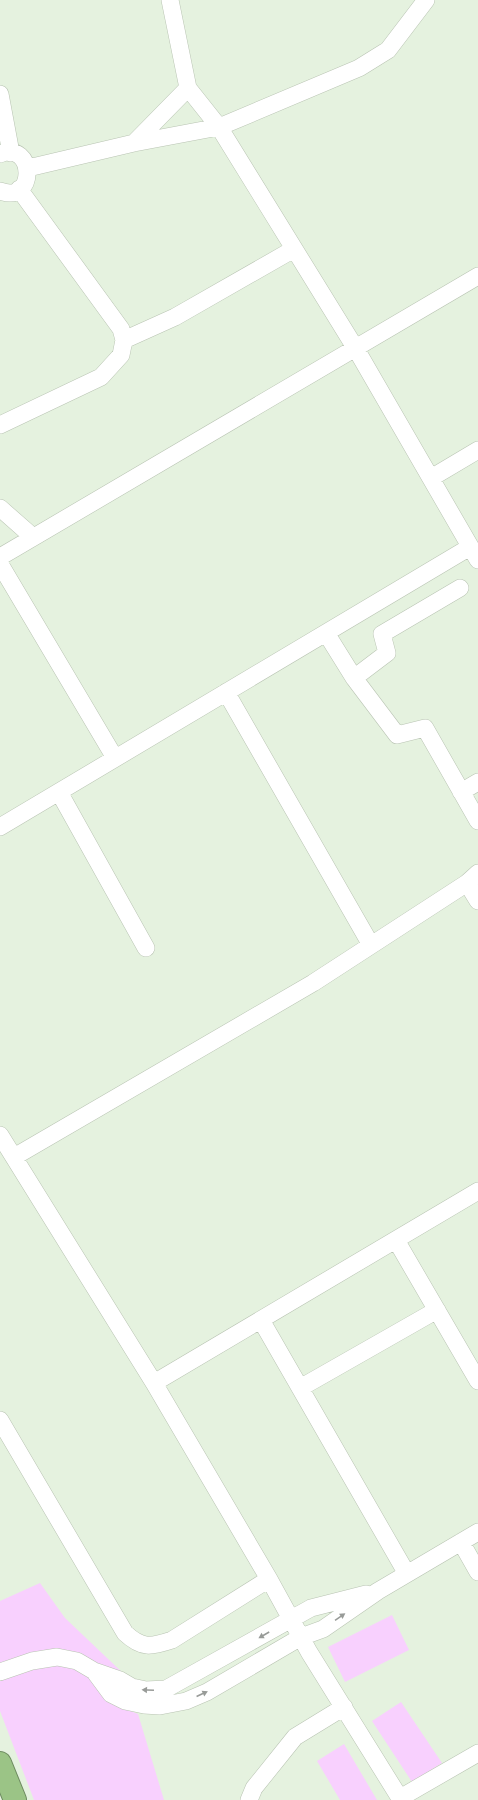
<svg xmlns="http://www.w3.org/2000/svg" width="478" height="1800" viewBox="0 0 478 1800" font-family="'Exo 2',sans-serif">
<rect width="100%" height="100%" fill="#e5f2df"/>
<!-- green -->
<path fill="#f8d0fe" d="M40,1583L65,1618L126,1676L108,1702L138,1714L164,1800H34L0,1711V1601Z
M392,1615L409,1650L345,1682L328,1647Z
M401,1702L442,1763L412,1782L372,1721Z
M344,1744L377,1800H340L317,1761Z"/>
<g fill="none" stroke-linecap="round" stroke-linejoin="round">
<!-- minor casing -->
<g stroke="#b9c4b3" stroke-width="18">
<path id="minor" d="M170,0L188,88L219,127L356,349L478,560
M0,94L11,153
M134,143L188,88
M0,154C35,140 37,205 0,191
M28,168L134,143L219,127L359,68L388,50L426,0
M124,340L175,317L294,249
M0,425L101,377L121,355L124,340L121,329L19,189
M431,478L478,450
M0,508L33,537
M0,557L478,276
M0,564L115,758
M326,633L354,678L397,735L425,728L478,821
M354,678L387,653L382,634L460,588
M226,692L371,945
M59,792L146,948
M461,792L478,782
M0,827L470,547
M467,883L478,901
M0,1135L154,1383L269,1579L309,1652L401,1800
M14,1157L313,983L467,883L478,873
M396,1240L478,1381
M261,1320L407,1574
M154,1383L478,1191
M300,1388L437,1310
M0,1420L125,1633C142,1649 151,1647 172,1640L269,1579
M461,1542L478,1572
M94,1671L111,1694L125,1701L144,1705L160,1706L186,1701L207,1692L301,1637L323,1629L378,1591L478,1532
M0,1672L32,1661L57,1657L77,1661L94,1671L120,1680L132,1687L146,1690L166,1689L311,1608L366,1594
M400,1798L478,1753
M249,1800L254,1788L295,1737L344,1707"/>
</g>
<!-- highway casing -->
<g stroke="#6e8b60" stroke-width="24">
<path id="highway" d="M0,1763L15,1800"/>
</g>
<!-- minor -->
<use href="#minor" stroke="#fff" stroke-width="17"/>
<!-- highway -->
<use href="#highway" stroke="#9bc486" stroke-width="22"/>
</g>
<!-- one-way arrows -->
<defs><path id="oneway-solid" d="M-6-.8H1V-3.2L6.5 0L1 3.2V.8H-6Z"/></defs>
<g fill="#989b98">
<use href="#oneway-solid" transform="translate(340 1617) rotate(-34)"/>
<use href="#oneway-solid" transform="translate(264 1635) rotate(150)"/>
<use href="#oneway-solid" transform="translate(148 1690) rotate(-177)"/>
<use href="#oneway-solid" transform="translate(202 1694) rotate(-25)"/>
</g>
</svg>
